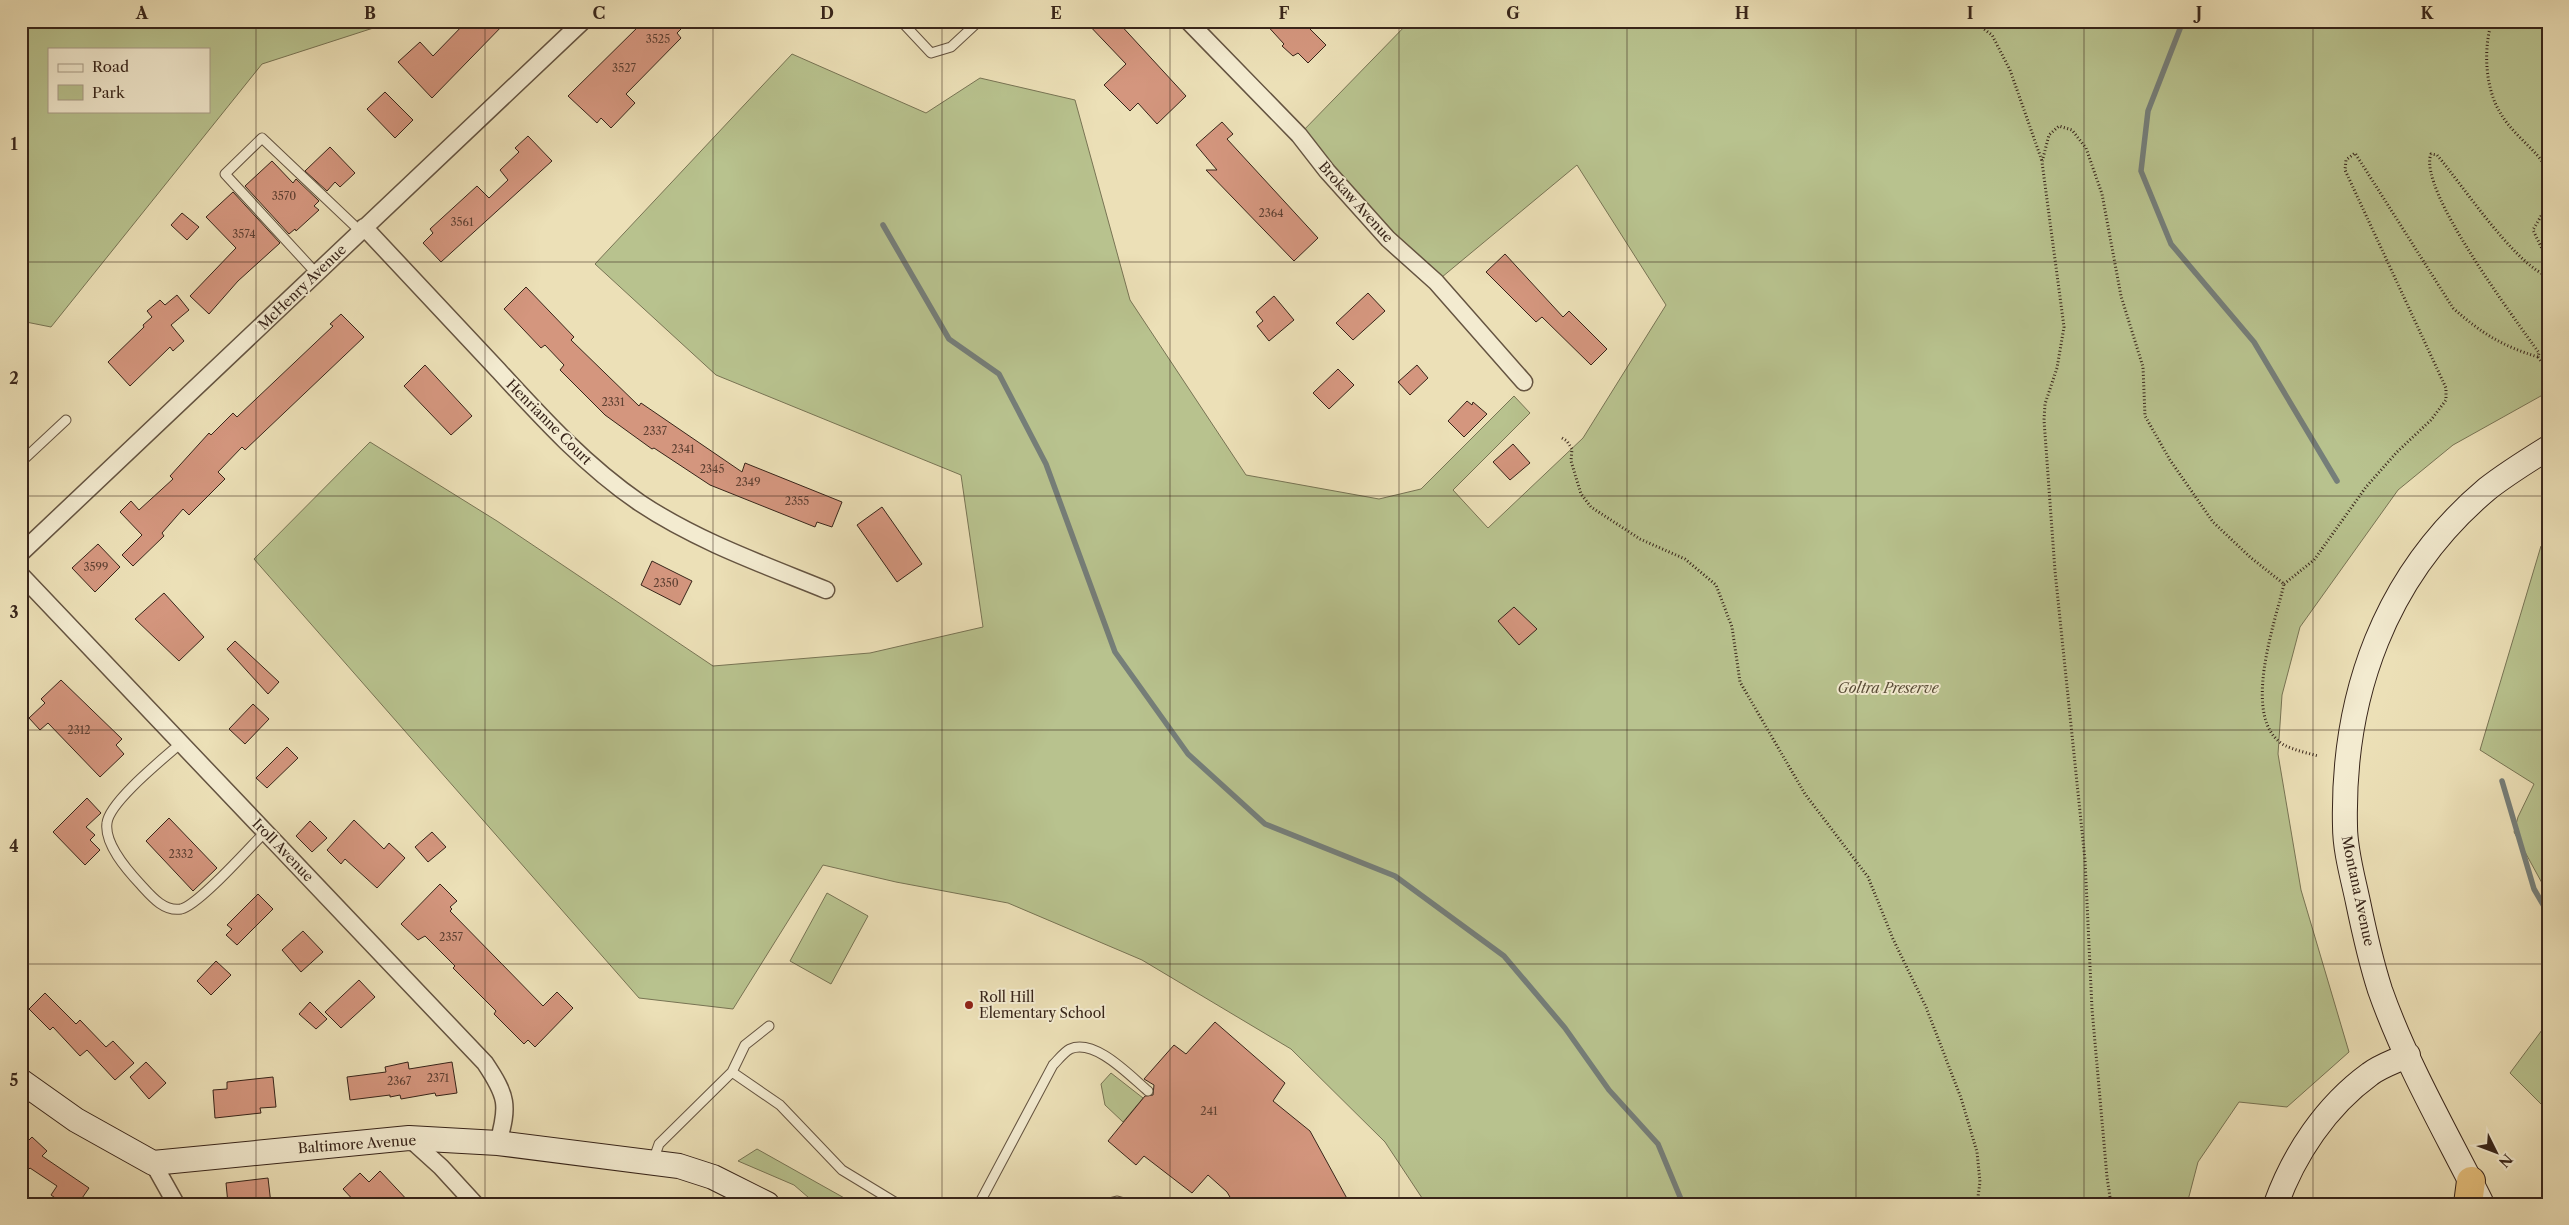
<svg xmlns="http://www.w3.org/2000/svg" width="2569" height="1225" viewBox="0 0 2569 1225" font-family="'Libre Caslon Text',serif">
<rect width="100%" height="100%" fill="#ece0b7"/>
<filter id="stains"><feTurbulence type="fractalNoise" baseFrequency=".004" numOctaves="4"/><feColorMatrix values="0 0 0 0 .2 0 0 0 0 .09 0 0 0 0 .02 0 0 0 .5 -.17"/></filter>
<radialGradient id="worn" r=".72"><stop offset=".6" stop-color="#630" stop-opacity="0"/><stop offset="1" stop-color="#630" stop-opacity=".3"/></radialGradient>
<!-- green -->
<path fill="#b8c28e" stroke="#787454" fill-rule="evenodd" d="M21,21H395L262,64L51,327L21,321ZM49,49H209V111H49Z
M1410,21H2548V392L2453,445L2398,490L2300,627L2282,695L2278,754L2301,890L2349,1052L2287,1107L2239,1102L2198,1162L2187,1204H1426L1385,1142L1291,1049L1142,960L1008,903L896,882L823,865L733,1009L639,998L254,559L370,442L497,521L713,666L870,653L983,627L961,475L716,375L595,264L792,54L926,113L980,78L1075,100L1130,300L1246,475L1379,499L1421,489L1514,396L1530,413L1453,490L1488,528L1583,438L1666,305L1577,165L1436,282L1299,135Z
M2541,546H2548V894L2514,832L2518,817L2534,784L2480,750Z
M827,893L868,916L831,984L790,961Z
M2548,1022V1111L2510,1073Z
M1111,1073L1143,1098L1123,1122L1105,1105L1101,1084Z
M757,1149L855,1204H816L794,1185L738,1161Z"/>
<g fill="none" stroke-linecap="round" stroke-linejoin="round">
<!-- stream -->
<path stroke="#757e79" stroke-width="5.5" d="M2183,21L2148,111L2141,171L2171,244L2254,342L2337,481
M883,225L949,339L999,374L1046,464L1115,652L1188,754L1265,824L1395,876L1504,956L1565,1028L1609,1090L1658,1144L1683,1204
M2502,781L2534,889L2548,913"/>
</g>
<!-- building -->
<path fill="#d4967e" stroke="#38251a" d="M467,21H507L432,98L398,62L420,42L433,56Z
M644,21H689L677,33L681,38L626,94L635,103L611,128L601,118L597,123L568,96Z
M1085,21H1117L1186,96L1157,124L1138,103L1130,111L1104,85L1126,64Z
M1263,21H1302L1326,45L1308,63L1298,53L1293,56L1282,46L1284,44Z
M385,92L413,120L395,138L367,109Z
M1222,122L1233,134L1227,139L1318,238L1294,261L1206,170H1217L1196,145Z
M528,136L552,161L441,262L423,243L433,233L430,229L477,186L489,198L508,180L500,170L519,152L515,148Z
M330,147L355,173L340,187L335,182L327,191L305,171Z
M272,161L293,183L296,179L319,201L314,206L319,210L296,231L295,229L289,234L245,186Z
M233,192L280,243L238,281L209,314L190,296L236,248L206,217Z
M182,213L199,227L187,240L171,225Z
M1505,254L1563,317L1569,311L1607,349L1591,365L1542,317L1536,322L1486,272Z
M526,287L574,337L571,340L639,406L641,403L742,472L745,463L842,502L832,527L817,522L815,527L710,485L654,448L652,449L605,415L560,370L564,365L545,345L541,348L504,309Z
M1368,293L1385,311L1353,340L1336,323Z
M177,295L189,310L171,325L184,341L173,351L170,347L130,386L108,362L144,327L143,325L152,317L147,311L160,300L165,305Z
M1274,296L1294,320L1269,341L1257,326L1263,321L1256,312Z
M341,314L364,337L245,450L242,447L218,472L225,479L189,515L183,509L162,533L164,536L133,566L122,555L142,535L120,512L131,501L139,510L173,479L170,476L209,433L211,435L233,413L237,417L333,326L330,324Z
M425,365L472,416L451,435L404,386Z
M1417,365L1428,378L1410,395L1398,382Z
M1338,369L1354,385L1329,409L1313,393Z
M1467,401L1472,405L1473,402L1487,414L1464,437L1448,421Z
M1513,444L1530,463L1510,480L1493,462Z
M882,507L922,564L897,582L857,525Z
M98,544L120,567L95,592L72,568Z
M652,561L692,581L680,605L641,585Z
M164,593L204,637L179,661L135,619Z
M1514,607L1537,629L1519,645L1498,621Z
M235,641L279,682L268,694L227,649Z
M61,680L122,739L116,745L124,754L100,777L48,723L40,730L29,718L45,703L41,699Z
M253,704L269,719L245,744L229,729Z
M287,747L298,758L267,788L256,778Z
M87,798L101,813L86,827L95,835L90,840L100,850L85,865L53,832Z
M169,818L217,868L193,891L146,841Z
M354,820L384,849L389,843L405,858L377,888L345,859L341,864L327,850Z
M310,821L327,838L312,852L296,836Z
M432,832L446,847L428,862L415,847Z
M440,884L457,901L450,907L452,909L450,911L543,1006L557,992L573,1008L535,1047L528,1040L524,1044L494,1014L496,1011L453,968L455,966L425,936L418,940L401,924Z
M258,894L273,909L237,945L226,935L232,929L227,925Z
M303,931L323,952L301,972L282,950Z
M216,961L231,975L211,995L197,981Z
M359,980L375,997L341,1028L325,1012Z
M45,993L76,1024L80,1020L106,1047L113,1041L134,1063L115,1080L87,1050L80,1056L53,1027L50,1030L29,1009Z
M310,1002L327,1019L316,1029L299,1014Z
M1215,1022L1285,1083L1273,1101L1310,1131L1350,1204H1234L1227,1192L1208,1175L1192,1193L1144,1156L1136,1165L1108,1141L1145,1096L1153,1095L1154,1085L1144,1079L1174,1045L1186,1054Z
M146,1062L166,1083L149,1099L130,1077Z
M408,1062L409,1069L452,1062L457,1093L436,1096L435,1093L401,1099L400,1095L390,1097V1095L350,1100L347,1077L386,1072L385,1067Z
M273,1077L276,1107L260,1108L261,1113L215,1118L213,1090L227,1089V1082Z
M32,1137L47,1151L42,1156L89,1188L78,1204H64L51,1195L57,1186L30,1168L21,1177V1148Z
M380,1171L411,1204H357L343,1189L360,1173L369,1182Z
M268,1178L271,1204H228L226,1183Z"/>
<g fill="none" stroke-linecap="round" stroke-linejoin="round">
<!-- lane casing -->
<g stroke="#655441" stroke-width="11">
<path id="lane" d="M901,21L931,53L951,47L979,21
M316,273L225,174L262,138L360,231
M21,462L66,420
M181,743C164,758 109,802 107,823C104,844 127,870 141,885C151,896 164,912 181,909C199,905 250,847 265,832
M732,1072L745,1045L769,1026
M653,1161L659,1144L732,1072L780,1105L842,1170L898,1204
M979,1204L1053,1065C1058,1060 1064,1052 1070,1049C1095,1038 1130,1076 1148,1091
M1105,1204L1117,1201L1128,1204"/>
</g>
<!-- street casing -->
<g stroke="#655441" stroke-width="19">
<path id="street" d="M1188,21L1299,135L1327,171L1388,239L1436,282L1524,382
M364,227C409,275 454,323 499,371C543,419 586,466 640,503C697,541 762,564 826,590
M21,553L583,21
M21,575L485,1063C507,1096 509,1105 498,1143
M409,1138L441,1167L475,1204
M153,1163L176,1204"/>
</g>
<!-- secondary casing -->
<g stroke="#38251a" stroke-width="26">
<path id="secondary" d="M21,1081L76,1120L153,1163L409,1138L498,1143L679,1166L713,1177L767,1204
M2276,1204C2294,1154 2326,1106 2370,1074C2380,1066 2396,1061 2408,1055
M2482,1204C2447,1134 2406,1064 2380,990C2371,962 2364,931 2358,902C2353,878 2345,851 2345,826C2342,695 2385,575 2487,489C2506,474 2527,461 2548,448"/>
</g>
<!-- highway casing -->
<g stroke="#38251a" stroke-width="30">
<path id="highway" d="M2468,1204L2471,1181"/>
</g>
<!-- path -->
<path stroke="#38251a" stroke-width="3" stroke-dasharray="1 2.5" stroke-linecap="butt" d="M1973,21L1992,35L2010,70L2042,161
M2492,21C2483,49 2485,89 2501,114C2513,135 2536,149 2548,170
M2538,357L2548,371
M1562,438L1567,441L1572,449L1571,461L1581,494L1591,507L1640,539L1685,559L1716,585L1732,627L1740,682L1805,794L1868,877L1893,939L1926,1007L1961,1098L1977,1152L1980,1182L1977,1204
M2284,584L2314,560L2366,487L2397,452L2431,420L2446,400V388L2345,170L2346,160L2355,153L2453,308C2481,333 2502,346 2538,357L2539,353C2516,320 2417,189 2431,154L2437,155C2463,186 2511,258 2543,274L2548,267L2544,253L2533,230L2548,204
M2111,1204L2107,1177L2092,1009L2085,860L2055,571L2044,420L2045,404L2057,368L2064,327L2042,162L2049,135L2059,126L2072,130L2086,148L2102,194L2121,296L2143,367L2145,416L2170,460L2213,522L2250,557L2284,584C2275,623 2240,719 2284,745C2294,750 2307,753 2318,756"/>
<!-- lane -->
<use href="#lane" stroke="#f3ebd0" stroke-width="9"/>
<!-- street -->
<use href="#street" stroke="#f3ebd0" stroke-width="16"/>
<!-- secondary -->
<use href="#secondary" stroke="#f3ebd0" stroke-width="24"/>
<!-- highway -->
<use href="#highway" stroke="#e6c07c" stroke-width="28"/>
</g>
<!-- grid -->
<path fill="none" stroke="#38251a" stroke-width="1" stroke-opacity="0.55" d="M256,21V1204M485,21V1204M713,21V1204M942,21V1204M1170,21V1204M1399,21V1204M1627,21V1204M1856,21V1204M2084,21V1204M2313,21V1204M21,262H2548M21,496H2548M21,730H2548M21,964H2548"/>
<!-- markers -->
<circle fill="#8f2418" stroke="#f3ebd0" stroke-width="2" cx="969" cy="1005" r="5"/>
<g text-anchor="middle" stroke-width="4" stroke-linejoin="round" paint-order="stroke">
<!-- number labels -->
<g font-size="11" fill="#5f4133">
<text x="658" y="43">3525</text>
<text x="624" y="72">3527</text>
<text x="284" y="200">3570</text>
<text x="1271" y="217">2364</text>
<text x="462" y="226">3561</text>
<text x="244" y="238">3574</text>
<text x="613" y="406">2331</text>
<text x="655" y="435">2337</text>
<text x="683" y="453">2341</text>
<text x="712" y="473">2345</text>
<text x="748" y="486">2349</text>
<text x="797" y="505">2355</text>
<text x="96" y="571">3599</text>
<text x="666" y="587">2350</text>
<text x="79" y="734">2312</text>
<text x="181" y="858">2332</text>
<text x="451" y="941">2357</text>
<text x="438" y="1082">2371</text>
<text x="399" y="1085">2367</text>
<text x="1209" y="1115">241</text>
</g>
<!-- street labels -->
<g font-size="14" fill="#38251a" stroke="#f3ebd0">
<text transform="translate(1356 202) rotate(48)" y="5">Brokaw Avenue</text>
<text transform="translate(302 287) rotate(-44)" y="5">McHenry Avenue</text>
<text transform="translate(549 422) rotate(45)" y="5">Henrianne Court</text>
<text transform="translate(283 850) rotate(46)" y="5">Iroll Avenue</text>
<text transform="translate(2358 891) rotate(78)" y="5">Montana Avenue</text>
<text transform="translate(357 1144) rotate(-4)" y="5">Baltimore Avenue</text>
</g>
<!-- park labels -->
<g font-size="14" font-style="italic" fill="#584c37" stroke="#f3ebd0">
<text x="1888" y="693">Goltra Preserve</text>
</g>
<!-- poi labels -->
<g font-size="14" fill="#38251a" stroke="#f3ebd0" text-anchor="start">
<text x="979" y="1002">Roll Hill<tspan x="979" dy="16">Elementary School</tspan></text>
</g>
</g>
<!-- margin -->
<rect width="2569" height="1225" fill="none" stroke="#ece0b7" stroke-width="55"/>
<!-- legend -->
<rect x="48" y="48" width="162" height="65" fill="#f3ebd0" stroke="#a89c87"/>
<rect x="58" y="64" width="25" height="8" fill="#f3ebd0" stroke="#a89c87"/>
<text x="92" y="72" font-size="15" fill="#38251a">Road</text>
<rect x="58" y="85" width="25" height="15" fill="#b8c28e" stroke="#a89c87"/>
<text x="92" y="98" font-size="15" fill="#38251a">Park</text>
<!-- north arrow -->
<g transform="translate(2496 1152) rotate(132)" stroke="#f3ebd0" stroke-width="4" paint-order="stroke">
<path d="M0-4L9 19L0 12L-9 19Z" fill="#38251a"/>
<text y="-8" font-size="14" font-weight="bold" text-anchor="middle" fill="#38251a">N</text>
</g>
<rect x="28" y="28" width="2514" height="1170" fill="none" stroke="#38251a" stroke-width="2"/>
<g font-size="16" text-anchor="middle" font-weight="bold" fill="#38251a">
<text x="142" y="19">A</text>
<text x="370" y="19">B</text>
<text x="599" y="19">C</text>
<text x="827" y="19">D</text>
<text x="1056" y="19">E</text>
<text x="1284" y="19">F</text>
<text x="1513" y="19">G</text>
<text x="1742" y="19">H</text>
<text x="1970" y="19">I</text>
<text x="2199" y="19">J</text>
<text x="2427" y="19">K</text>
<text x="14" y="150">1</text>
<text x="14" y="384">2</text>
<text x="14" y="618">3</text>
<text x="14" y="852">4</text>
<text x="14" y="1086">5</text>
</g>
<rect width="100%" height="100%" filter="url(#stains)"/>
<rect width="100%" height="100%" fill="url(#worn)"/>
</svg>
